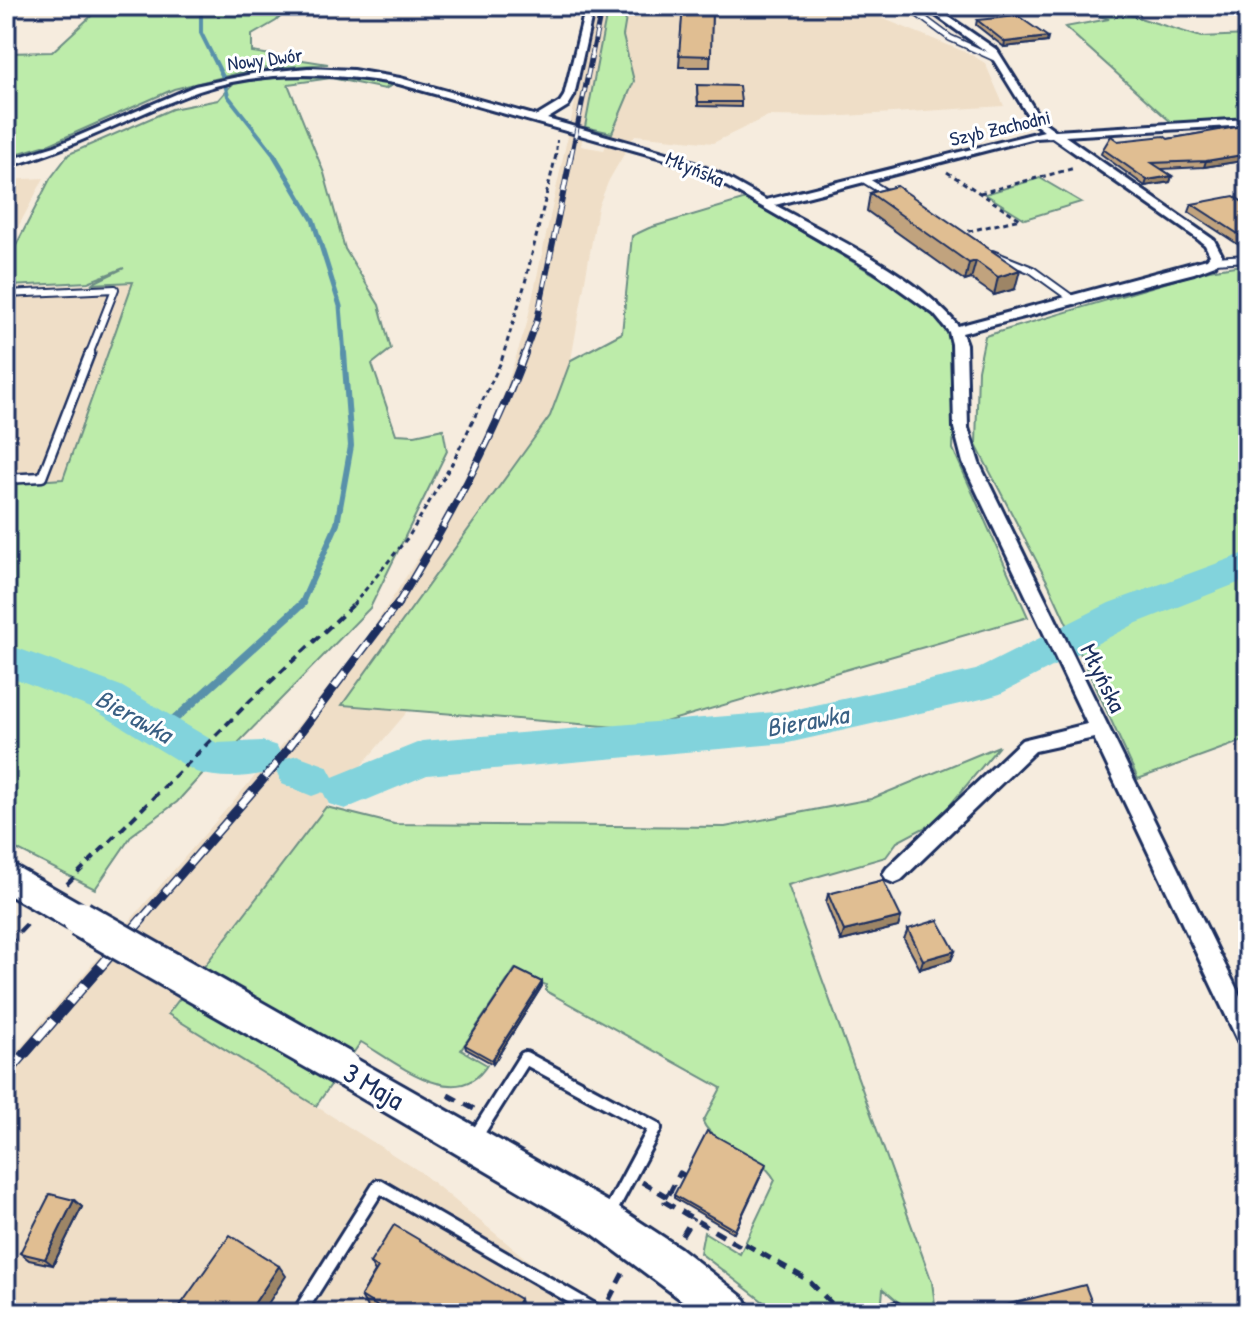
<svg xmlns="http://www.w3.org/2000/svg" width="1254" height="1319" viewBox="0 0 1254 1319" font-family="'Patrick Hand',sans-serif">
<rect width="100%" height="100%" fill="#f6ecde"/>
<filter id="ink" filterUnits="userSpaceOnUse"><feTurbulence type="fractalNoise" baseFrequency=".0125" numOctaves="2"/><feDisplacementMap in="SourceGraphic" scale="16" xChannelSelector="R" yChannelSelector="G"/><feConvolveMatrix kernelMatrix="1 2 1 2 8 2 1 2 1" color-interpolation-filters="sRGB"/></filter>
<g filter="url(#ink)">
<!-- built -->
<path fill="#efdec7" d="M596,6H608L581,146L604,150L634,81L623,36L628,6H852L970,54L985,63L1004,106L829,117L768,116L713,143L635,135L609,180L598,207L571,360L550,416L342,705L408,711L326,807L168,1013L419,1171L592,1313H6V1064L288,738L362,645L444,518L497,414L526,327Z
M44,178L6,250V180Z
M133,282L63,479L6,483V288Z"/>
<!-- green -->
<path fill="#bdecaa" stroke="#6c8e84" stroke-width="2" d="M102,6H292L276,21L252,35V52L328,64L256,69L174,89L50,144L6,157V53L52,52Z
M608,6H628L623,36L634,81L612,133L585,127Z
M1066,6H1101L1201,37L1248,35V120L1172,123L1065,27L1109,19Z
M323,73L396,83L385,89L331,78L288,84L324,173L345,249L379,305L391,349L372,364L396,434L415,435L443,429L447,451L370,608L238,743L221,753L177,802L132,835L95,889L6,844V483L63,479L133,282L91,284L124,268L88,282L10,286L6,282V265L50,179L69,154L172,109L218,100L234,82Z
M1040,178L1081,202L1025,219L985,194Z
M746,199L887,282L936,315L947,331L956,370L953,449L1028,617L641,729L342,705L550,416L571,360L622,333L632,236L649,228Z
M1248,264V739L1138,779L1049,585L976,445L978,370L985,336L1209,270Z
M999,746L937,821L897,842L886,857L788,885L932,1282L935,1304L931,1313H907L905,1308L883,1289L881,1313H778L700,1253L704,1232L740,1254L775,1180C757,1149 715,1148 703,1122L721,1088L546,991V985L515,969L461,1050L487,1065C457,1114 394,1061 361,1042L316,1106L168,1014L326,807L394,824L725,827L871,799Z"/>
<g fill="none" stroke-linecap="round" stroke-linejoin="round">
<!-- stream-far3 -->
<path stroke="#5991aa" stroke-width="4" d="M201,6V33L223,77
M225,84L228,96L276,157"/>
<!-- stream-far2 -->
<path stroke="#5991aa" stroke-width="5" d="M274,155L313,220L340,306L344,355"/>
<!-- stream-far1 -->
<path stroke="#5991aa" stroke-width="6" d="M301,605L337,524L351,446L344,353"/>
<!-- stream -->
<path stroke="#5991aa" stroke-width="8" d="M164,729L303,603"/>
<!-- river -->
<path fill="#82d3dc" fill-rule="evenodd" d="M1248,552V579L1137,623L1000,694L986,698L788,743L427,775L345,809L329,804L323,792L312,796L282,784L276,770C252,778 220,780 196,772L91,708L6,675V644L121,686L217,743L262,741L277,746L283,759L297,755L327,766L333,777L422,741L788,711L976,670L1109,603Z"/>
<!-- lane-far3 casing -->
<g stroke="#1b2f5e" stroke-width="8">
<path id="lane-far3" d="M907,6L950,38L999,60"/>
</g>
<!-- lane-far2 casing -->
<g stroke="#1b2f5e" stroke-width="10">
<path id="lane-far2" d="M865,180L889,195
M992,254L1032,270L1075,301
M1214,260L1248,258
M6,294L115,289L89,355"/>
</g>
<!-- lane-far1 casing -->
<g stroke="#1b2f5e" stroke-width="13">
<path id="lane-far1" d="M6,479L42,477L90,353"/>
</g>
<!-- lane casing -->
<g stroke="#1b2f5e" stroke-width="18">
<path id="lane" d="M474,1139L525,1058L655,1128L609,1214
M895,1309V1313
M299,1313L379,1186L599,1313"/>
</g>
<!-- street casing -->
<g stroke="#1b2f5e" stroke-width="6">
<path id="street" d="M586,6H594L574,96L568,106L547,119L677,156L720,174L766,200L1044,131L1032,122L990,54L923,6H933L997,50L1041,120L1056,131L1248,119V125L1065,136L1214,240L1222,255L1215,265L1194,273L962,333L966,344L968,428L979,463L1248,1012V1048L1240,1045L1094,738L1035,751L901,880L894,883L887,880L883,874L887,868L1022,740L1087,724L963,463L954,428L952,344L949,332L934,314L874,271L712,178L669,160L399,84C334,73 263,69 199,91C133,114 74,149 6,167V161L55,146L195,86L257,73L308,68L353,70L400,78L537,116L560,102L564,96ZM1052,137L1195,237L1205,245L1210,255L1207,259L958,326C915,273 834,238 775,205L1035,138Z"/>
</g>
<!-- secondary casing -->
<g stroke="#1b2f5e" stroke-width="6">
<path id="secondary" d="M344,1052L619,1208L680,1248L745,1299L751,1313H699L593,1234L332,1081L327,1069L332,1057Z"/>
</g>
<!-- path-far3 -->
<path stroke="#1b2f5e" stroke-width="2" stroke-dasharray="4 3" stroke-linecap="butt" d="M556,157L557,140"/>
<!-- path-far2 -->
<path stroke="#1b2f5e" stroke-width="3" stroke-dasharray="5 4" stroke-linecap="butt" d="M947,172L1020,219L961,233
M980,193L1075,168
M353,605L409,536L453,462L501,362L524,287L556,155"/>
<!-- path-far1 -->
<path stroke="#1b2f5e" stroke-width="4" stroke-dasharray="9 6" stroke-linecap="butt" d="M67,884L251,700L355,603"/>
<!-- path -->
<path stroke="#1b2f5e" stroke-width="5" stroke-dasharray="11 8" stroke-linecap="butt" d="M6,946L32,919
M448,1095L474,1109
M685,1176L680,1173L665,1202L738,1245L740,1241L808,1280L841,1313
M642,1182L668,1197
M682,1236L693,1218
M609,1300L625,1269"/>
<!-- lane-far3 -->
<use href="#lane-far3" stroke="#fff" stroke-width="5"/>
<!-- lane-far2 -->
<use href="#lane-far2" stroke="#fff" stroke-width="6"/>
<!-- lane-far1 -->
<use href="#lane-far1" stroke="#fff" stroke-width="8"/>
<!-- lane -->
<use href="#lane" stroke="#fff" stroke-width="12"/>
<!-- street -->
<use href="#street" fill="#fff" fill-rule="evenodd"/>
<!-- secondary -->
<use href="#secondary" fill="#fff" fill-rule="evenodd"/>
<!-- rail-far4 casing -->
<g stroke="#1b2f5e" stroke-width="5">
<path id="rail-far4" d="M571,157L602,6"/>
</g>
<!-- rail-far3 casing -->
<g stroke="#1b2f5e" stroke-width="6">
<path id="rail-far3" d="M524,355L537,320L571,155"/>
</g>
<!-- rail-far2 casing -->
<g stroke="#1b2f5e" stroke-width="8">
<path id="rail-far2" d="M397,605C447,523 492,443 525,353"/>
</g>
<!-- rail-far1 casing -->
<g stroke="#1b2f5e" stroke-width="9">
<path id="rail-far1" d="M140,921L274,767L398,603"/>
</g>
<!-- rail casing -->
<g stroke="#1b2f5e" stroke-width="11">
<path id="rail" d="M6,1075L142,919"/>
</g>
<!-- rail-far4 -->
<use href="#rail-far4" stroke="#fff" stroke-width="3" stroke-dasharray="10" stroke-linecap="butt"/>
<!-- rail-far3 -->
<use href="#rail-far3" stroke="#fff" stroke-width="4" stroke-dasharray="12" stroke-linecap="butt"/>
<!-- rail-far2 -->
<use href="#rail-far2" stroke="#fff" stroke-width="5" stroke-dasharray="15" stroke-linecap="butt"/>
<!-- rail-far1 -->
<use href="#rail-far1" stroke="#fff" stroke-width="6" stroke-dasharray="19" stroke-linecap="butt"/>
<!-- rail -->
<use href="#rail" stroke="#fff" stroke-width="8" stroke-dasharray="24" stroke-linecap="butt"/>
<!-- secondary-bridge-far1 casing -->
<g stroke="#1b2f5e" stroke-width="34" stroke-linecap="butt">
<path id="secondary-bridge-far1" d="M6,877L83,921"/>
</g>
<!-- secondary-bridge casing -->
<g stroke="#1b2f5e" stroke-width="41" stroke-linecap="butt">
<path id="secondary-bridge" d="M80,919L344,1069"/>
</g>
<!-- secondary-bridge-far1 -->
<use href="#secondary-bridge-far1" stroke="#fff" stroke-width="28"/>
<!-- secondary-bridge -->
<use href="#secondary-bridge" stroke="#fff" stroke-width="35"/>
</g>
<!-- wall -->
<path fill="#c1a37e" stroke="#1b2f5e" stroke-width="2" d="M676,6H725L712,7L710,67H679L683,6Z
M977,20L1048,37L1047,42L1004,47L976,25Z
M697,85L741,102V107L698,106Z
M1248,125V160L1204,167L1161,169L1172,176L1170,182L1145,186L1101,154L1103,149L1118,141L1168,139Z
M897,186L1015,289L994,295L971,279L965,281L867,211L870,193Z
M1248,202V246L1242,247L1189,212L1192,204Z
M828,894L901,917L898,927L841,941L826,903Z
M908,929L955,951L951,960L920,969L904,939Z
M542,986L493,1064L466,1049L465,1045Z
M765,1167L734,1233L674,1198V1195Z
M74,1200L82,1207L53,1265L29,1260L20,1253Z
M370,1263L523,1311L521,1313H376L367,1307L361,1296L375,1272Z"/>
<!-- shaded-wall -->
<path fill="#9d8566" stroke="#1b2f5e" stroke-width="2" d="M1048,37L1047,42L1004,47L1005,42Z
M1248,154V160L1204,167L1206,161Z
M1172,176L1170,182L1145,186L1147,180Z
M1246,239H1248V246L1242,247Z
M976,261L971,279L965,281L969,263Z
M1020,270L1015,289L994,295L998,277Z
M901,917L898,927L841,941L844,931Z
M955,951L951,960L920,969L923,960Z
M542,982V986L493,1064L492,1060Z
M74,1200L82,1207L53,1265L45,1259Z
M279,1266L286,1276L262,1313H248Z
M520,1299L523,1311L521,1313H513Z"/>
<!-- building -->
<path fill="#e0be92" stroke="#1b2f5e" stroke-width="2" d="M683,6H712L711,56L679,55Z
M1018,16L1048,37L1005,42L977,20Z
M697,85L739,86L741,102H698Z
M1248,125V154L1206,161L1152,163L1172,176L1147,180L1103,149L1111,136L1118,141L1164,136L1168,139Z
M897,186L1020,270L998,277L976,261L969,263L870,193Z
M1234,196L1244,203L1248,202V239H1246L1192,204Z
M883,880L901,917L844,931L828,894Z
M938,920L955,951L923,960L908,929Z
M516,969L542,982L492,1060L465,1045Z
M707,1131L766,1164L735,1230L674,1195Z
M50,1194L74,1200L45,1259L20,1253Z
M394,1225L520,1299L513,1313H388L361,1296L378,1268L370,1263Z
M230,1235L279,1266L248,1313H175Z
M1085,1285L1096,1313L978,1312Z"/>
</g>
<g text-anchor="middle" stroke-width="6" stroke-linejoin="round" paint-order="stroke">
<!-- far-street labels -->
<g font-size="20" fill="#1b2f5e" stroke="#fff">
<text transform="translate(265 59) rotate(-7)" y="7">Nowy Dwór</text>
<text transform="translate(1000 128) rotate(-13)" y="7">Szyb Zachodni</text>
<text transform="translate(695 169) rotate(23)" y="7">Młyńska</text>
</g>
<!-- street labels -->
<g font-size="24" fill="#1b2f5e" stroke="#fff">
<text transform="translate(1103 678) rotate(64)" y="8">Młyńska</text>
</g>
<!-- water labels -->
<g font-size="26" font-style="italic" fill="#3a6084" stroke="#fff">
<text transform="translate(134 716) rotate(29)" y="9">Bierawka</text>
<text transform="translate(807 721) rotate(-10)" y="9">Bierawka</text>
</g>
<!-- near-street labels -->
<g font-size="28" fill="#1b2f5e" stroke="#fff">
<text transform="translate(374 1086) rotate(30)" y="10">3 Maja</text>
</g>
</g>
<!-- margin -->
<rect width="1254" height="1319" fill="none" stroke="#fff" stroke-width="32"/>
<rect x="16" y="16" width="1222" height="1287" fill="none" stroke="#1b2f5e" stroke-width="3" filter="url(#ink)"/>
</svg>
